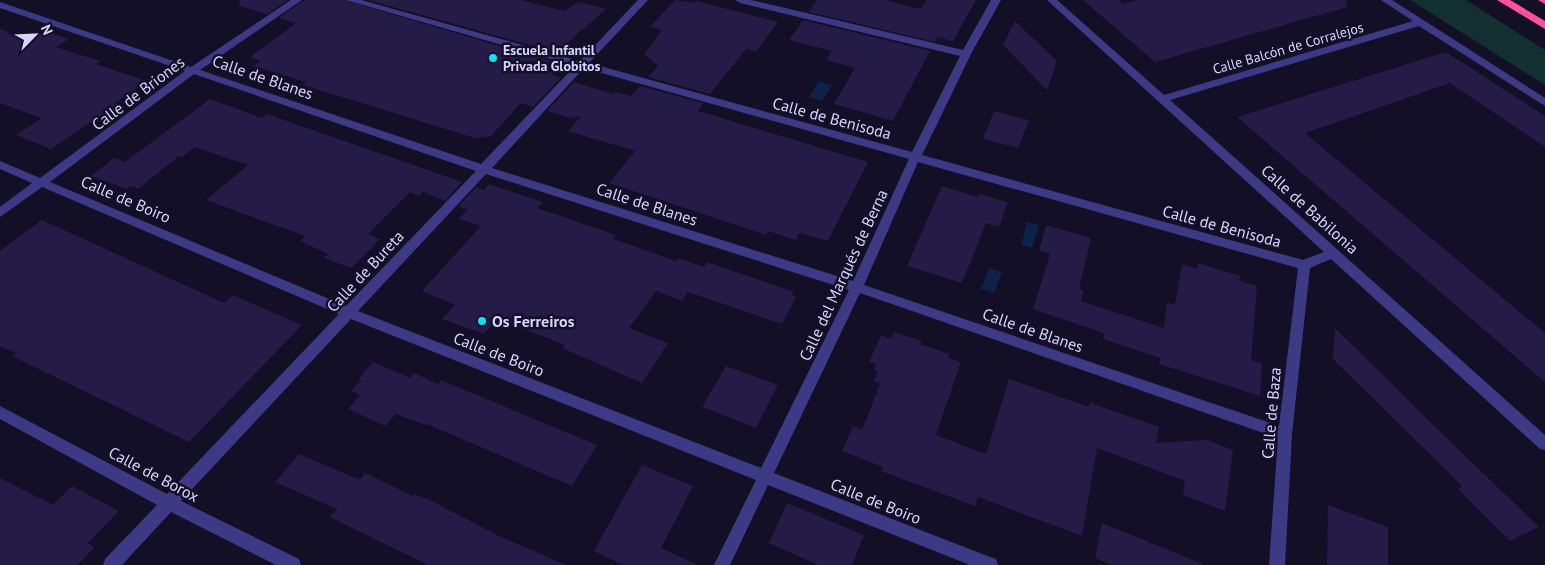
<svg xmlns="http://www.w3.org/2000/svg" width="1545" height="565" viewBox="0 0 1545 565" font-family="'PT Sans',sans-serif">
<rect width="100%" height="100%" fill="#130f26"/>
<!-- green -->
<path fill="#12302f" d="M1410,0H1466L1545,50V85Z"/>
<!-- water -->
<path fill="#0c2248" d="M819,81L832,85L822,101L809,97Z
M1027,222L1039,225L1032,248L1021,245Z
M989,268L1002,272L994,293L981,289Z"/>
<!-- building -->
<path fill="#241b47" d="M240,0H288L267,14L239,6Z
M304,0H344L551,61L543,70L554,73L552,75L561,78L533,107L521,103L491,136L475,138L303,85L306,82L253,66L261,61L250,57L296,23L279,18Z
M368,0H521L564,11L578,2L606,9L583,30H581L559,53Z
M675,0L694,3L696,1L778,22L756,52L746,49L710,94L648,77L658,66L644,54L662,30L650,27Z
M817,0H884L921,9L926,0H976L953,41L937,37L935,42L809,12Z
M1083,0H1119L1123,4L1137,0H1346L1347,7L1155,62Z
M803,20L930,51L893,121L834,104L855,68L826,60L832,51L789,40Z
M1015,21L1057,61L1047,90L1003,45Z
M0,29L27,39L41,30L69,39L56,47L100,61L96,64L147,81L114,104L120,106L96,122L92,121L51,149L16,135L42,118L0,103Z
M1446,52L1545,116V147L1450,83L1305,133L1545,333V382L1237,117Z
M574,82L613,94L615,92L631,96L640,86L703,103L698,111L868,162L828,241L799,233L796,240L768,231L766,235L609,183L635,151L568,131L581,116L570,118L547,111Z
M210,99L262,118L267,114L462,182L445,201L423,192L419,196L410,192L368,234L380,239L351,268L324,258L328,254L300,241L305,236L206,200L248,165L195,147L182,157L179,156L138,189L130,186L127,189L91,176L114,158L125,162Z
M994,111L1029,120L1018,148L983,139Z
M489,184L543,202L537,208L616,235L613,239L676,261L678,258L704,267L707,262L794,292L792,295L796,297L782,324L688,292L682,301L656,291L629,328L668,343L642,383L562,348L565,345L497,319L484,334L442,319L455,305L422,291L481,226L459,219L467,210L459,206L476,187L484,190Z
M942,186L978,197L979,194L1008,202L999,227L986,223L962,283L907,266Z
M42,220L224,303L233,295L302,325L189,442L12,356L16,353L0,346V251Z
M1046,225L1091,238L1079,289L1084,290L1081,301L1164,328L1167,302L1175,305L1182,264L1197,269L1198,263L1240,276L1239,281L1257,286L1251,360L1262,363L1260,396L1159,364L1160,358L1103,339L1104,333L1033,309L1050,254L1039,251Z
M1335,328L1461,452L1539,527L1510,541L1458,489L1462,486L1333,359Z
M894,332L922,341L920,344L950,354L948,358L961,362L936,435L986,454L1009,379L1089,407L1090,403L1159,427L1156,443L1207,440L1233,450L1225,511L1183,495L1185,481L1097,448L1082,536L978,497L975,506L881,471L883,467L842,451L853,426L862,430L880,384L874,381L878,371L874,370L876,364L869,362L881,335L891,339Z
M373,362L411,378L414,373L438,384L441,380L597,445L572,486L427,424L426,425L396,414L385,426L348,409L360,395L351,391L361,380L359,379Z
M726,366L778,385L756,428L702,407Z
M299,454L360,480L365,473L413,496L414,494L430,500L497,535L566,565H428L330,517L337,509L275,482Z
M642,465L693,486L661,548L698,565H623L594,551Z
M0,478L53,505L72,486L119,511L88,543L95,547L77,565H0Z
M787,503L864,535L852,565H818L769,543Z
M1328,505L1388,527V565H1327Z
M1102,523L1203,564V565H1112L1095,558Z"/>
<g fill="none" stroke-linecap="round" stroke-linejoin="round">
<!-- minor -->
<path fill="#3d3a85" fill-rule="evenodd" d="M291,0H302L200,70L481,164L575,66L346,0H361L580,61L638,0H648L589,63L912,152L960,56L740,3L735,0H751L963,50L991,0H1001L971,54L922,155L1303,260L1324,252L1047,0H1057L1164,95L1413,21L1381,0H1392L1545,98V106L1419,26L1170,100L1545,435V450L1540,449L1331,259L1310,268L1292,434L1285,565H1269L1278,438L860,293L774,473L990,557L996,559L998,565H970L768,485L730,565H714L756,480L351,319L181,501L299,559L301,565H276L171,512L122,565H103L105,559L157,505L0,419V406L167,494L339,314L42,187L0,217V207L32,183L0,169V161L40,178L185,71L0,8V2L191,67ZM584,68L909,159L853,281L492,168ZM194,74L476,171L346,306L50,182ZM918,162L1298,268L1279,426L864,285ZM486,174L849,290L761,468L358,311Z"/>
<!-- motorway -->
<path fill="#ff4fa3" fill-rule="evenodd" d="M1497,0H1510L1545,21V29Z
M1538,0H1545V4Z"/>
</g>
<!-- markers -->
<g fill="#00e5ff" stroke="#130f26" stroke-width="2">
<circle cx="493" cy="58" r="5"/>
<circle cx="482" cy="321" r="5"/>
</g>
<g text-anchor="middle" stroke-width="5" stroke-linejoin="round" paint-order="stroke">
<!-- far-street labels -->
<g font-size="14" fill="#d9d4ff" stroke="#130f26">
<text transform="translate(1288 48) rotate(-16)" y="5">Calle Balcón de Corralejos</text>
</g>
<!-- far-poi labels -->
<g font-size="14" font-weight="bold" fill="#d9d4ff" stroke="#130f26" text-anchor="start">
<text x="503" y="55">Escuela Infantil<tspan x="503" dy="16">Privada Globitos</tspan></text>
</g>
<!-- street labels -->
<g font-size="16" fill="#d9d4ff" stroke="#130f26">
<text transform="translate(263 77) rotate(19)" y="6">Calle de Blanes</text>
<text transform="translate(138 93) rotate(-37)" y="6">Calle de Briones</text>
<text transform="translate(832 118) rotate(15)" y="6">Calle de Benisoda</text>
<text transform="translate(126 199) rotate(23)" y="6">Calle de Boiro</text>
<text transform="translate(647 204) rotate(18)" y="6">Calle de Blanes</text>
<text transform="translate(1310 209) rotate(42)" y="6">Calle de Babilonia</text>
<text transform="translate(1222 226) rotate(15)" y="6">Calle de Benisoda</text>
<text transform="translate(365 271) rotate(-47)" y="6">Calle de Bureta</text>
<text transform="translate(843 275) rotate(-65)" y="6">Calle del Marqués de Berna</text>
<text transform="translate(1033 330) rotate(19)" y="6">Calle de Blanes</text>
<text transform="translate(499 354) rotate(21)" y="6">Calle de Boiro</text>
<text transform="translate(1271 413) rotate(-85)" y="6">Calle de Baza</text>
<text transform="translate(154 474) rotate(28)" y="6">Calle de Borox</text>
<text transform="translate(876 501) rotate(22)" y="6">Calle de Boiro</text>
</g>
<!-- poi labels -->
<g font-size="16" font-weight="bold" fill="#d9d4ff" stroke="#130f26" text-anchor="start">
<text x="492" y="327">Os Ferreiros</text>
</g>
</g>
<!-- north arrow -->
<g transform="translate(35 35) rotate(66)" stroke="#130f26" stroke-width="4" paint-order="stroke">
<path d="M0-4L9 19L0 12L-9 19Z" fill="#d9d4ff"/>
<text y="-8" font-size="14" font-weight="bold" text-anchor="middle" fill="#d9d4ff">N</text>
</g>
</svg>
